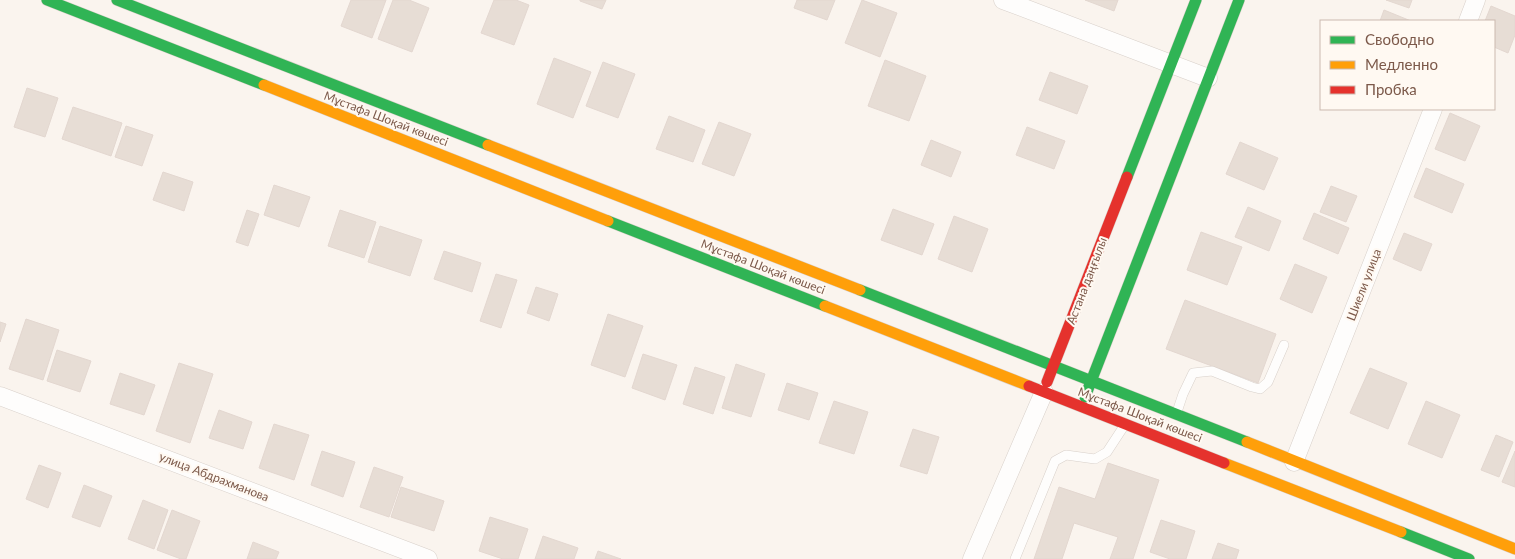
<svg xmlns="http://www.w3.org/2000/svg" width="1515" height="559" viewBox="0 0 1515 559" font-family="Lato,sans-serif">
<rect width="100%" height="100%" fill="#faf4ee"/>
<!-- building -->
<path fill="#e7ddd5" stroke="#e3d7d0" d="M351,0H386L372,38L341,26Z
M393,0H409L429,8L412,52L378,39Z
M494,0H516L529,5L514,45L481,33Z
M580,0H606L602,9L580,1Z
M797,0H835L827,20L794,8Z
M862,0L897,13L880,57L845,43Z
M1085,0H1118L1114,11Z
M1386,0H1412L1409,8Z
M1491,6L1515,16V35L1508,53L1494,47V21H1485Z
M1384,10L1411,21H1380Z
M554,58L591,72L573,118L537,104Z
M885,60L926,76L909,121L868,106Z
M603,62L635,74L618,118L586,106Z
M1050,72L1088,86L1077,114L1039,100Z
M27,88L58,98L45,137L14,127Z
M73,107L122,123L111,156L62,139Z
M1450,113L1480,126L1465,161L1435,149Z
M669,116L705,130L693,162L656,149Z
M719,122L751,134L734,176L702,164Z
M126,126L153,135L142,166L115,157Z
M1027,127L1065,141L1054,169L1016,155Z
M931,140L961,152L951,177L921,165Z
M1240,142L1278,158L1264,190L1226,174Z
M1426,168L1464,184L1452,213L1414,197Z
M163,172L193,182L184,211L153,200Z
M274,185L310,197L299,227L264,215Z
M1331,186L1357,196L1346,222L1320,212Z
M1248,207L1281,221L1269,251L1235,237Z
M893,209L934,224L922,255L881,240Z
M247,210L259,214L248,246L236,242Z
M340,210L376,222L364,258L328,246Z
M1314,213L1349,228L1338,254L1303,239Z
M954,216L988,229L972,272L938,259Z
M380,226L422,240L410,276L368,262Z
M1201,232L1242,247L1227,285L1187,270Z
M1404,233L1432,244L1421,271L1393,259Z
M444,251L481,263L472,292L434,279Z
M1295,264L1327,277L1312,313L1280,299Z
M496,274L517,280L501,328L480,321Z
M536,287L558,294L549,321L527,313Z
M1185,300L1276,334L1258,383L1166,349Z
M608,314L643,326L625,377L591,365Z
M26,319L59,330L43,380L9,369Z
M0,322L6,324L0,342Z
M57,350L91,361L80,392L47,381Z
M643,354L677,365L665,400L632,388Z
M179,363L213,374L190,443L156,431Z
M736,364L765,374L751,417L722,408Z
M695,367L725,377L713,414L683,404Z
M1370,368L1407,383L1388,429L1350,413Z
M120,373L155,385L144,415L110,404Z
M787,383L818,393L809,420L778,410Z
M834,401L868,412L854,454L819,443Z
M1426,401L1460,415L1442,458L1408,444Z
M219,410L252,422L243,449L209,438Z
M274,424L309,435L294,480L259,468Z
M913,429L939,437L927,474L900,466Z
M1496,435L1513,442L1499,477L1481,470Z
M322,451L355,462L343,497L311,485Z
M1515,451V487L1502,482Z
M1108,463L1159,480L1133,559H1110L1118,537L1074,523L1062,559H1034L1059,487L1095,499Z
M39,465L61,473L48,508L26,499Z
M374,467L403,477L389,517L360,507Z
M84,485L112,496L100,527L72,517Z
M401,487L444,501L434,531L391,517Z
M143,500L168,510L154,549L128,539Z
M172,510L200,521L186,559H181L157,550Z
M490,517L528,529L518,559H503L479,551Z
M1161,520L1195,531L1186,559H1170L1150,552Z
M543,536L578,548L574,559H535Z
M253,542L279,552L276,559H247Z
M1218,543L1239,550L1236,559H1212Z
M598,551L621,559H595Z"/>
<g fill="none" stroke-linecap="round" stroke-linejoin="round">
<!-- lane casing -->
<g stroke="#d8d0ca" stroke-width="10">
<path id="lane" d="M1177,412L1183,394L1193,373L1212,371L1252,387L1260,389L1268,382L1284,345
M1015,559L1055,461L1066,455L1095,459L1107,452L1124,426"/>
</g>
<!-- street casing -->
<g stroke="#d8d0ca" stroke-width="19">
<path id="street" d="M1003,0L1208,78
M1468,21L1476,0
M0,396L428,559
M1294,462L1433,109
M972,559L1044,392"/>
</g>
<!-- fast casing -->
<g stroke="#dad0ca" stroke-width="12">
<path id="fast" d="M47,0L264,85
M117,0L488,145
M1127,177L1196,0
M608,221L825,306
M860,290L1247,442
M1085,397L1239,0
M1401,532L1469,559"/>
</g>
<!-- slow casing -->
<g stroke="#dad0ca" stroke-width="12">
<path id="slow" d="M264,85L608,221
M488,145L860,290
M825,306L1029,386
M1247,442L1515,549
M1224,463L1401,532"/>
</g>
<!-- jam casing -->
<g stroke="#dad0ca" stroke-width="12">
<path id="jam" d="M1047,382L1127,177
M1029,386L1224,463"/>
</g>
<!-- lane -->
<use href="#lane" stroke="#fefdfc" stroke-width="9"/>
<!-- street -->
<use href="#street" stroke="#fefdfc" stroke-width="18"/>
<!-- fast -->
<use href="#fast" stroke="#30b455" stroke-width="11"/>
<!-- slow -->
<use href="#slow" stroke="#ff9f0a" stroke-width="11"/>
<!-- jam -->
<use href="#jam" stroke="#e5322d" stroke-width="11"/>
</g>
<g text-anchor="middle" stroke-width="4" stroke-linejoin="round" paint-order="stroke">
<!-- street labels -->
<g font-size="12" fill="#7c594a" stroke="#fff9f2">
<text transform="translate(386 119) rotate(21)" y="4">Мұстафа Шоқай көшесі</text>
<text transform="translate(763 267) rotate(21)" y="4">Мұстафа Шоқай көшесі</text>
<text transform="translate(1087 281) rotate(-69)" y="4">Астана даңғылы</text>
<text transform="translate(1364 285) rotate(-69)" y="4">Шиели улица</text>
<text transform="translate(1140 415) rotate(21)" y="4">Мұстафа Шоқай көшесі</text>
<text transform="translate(214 477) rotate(21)" y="4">улица Абдрахманова</text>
</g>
</g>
<!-- legend -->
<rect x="1320" y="20" width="175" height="90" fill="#fff9f2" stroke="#cbb9af"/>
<rect x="1330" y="36" width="25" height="8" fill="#30b455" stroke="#cbb9af"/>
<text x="1365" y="45" font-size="15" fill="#7c594a">Свободно</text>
<rect x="1330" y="61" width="25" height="8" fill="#ff9f0a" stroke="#cbb9af"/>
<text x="1365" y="70" font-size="15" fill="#7c594a">Медленно</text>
<rect x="1330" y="86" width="25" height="8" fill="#e5322d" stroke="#cbb9af"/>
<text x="1365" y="95" font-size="15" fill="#7c594a">Пробка</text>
</svg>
